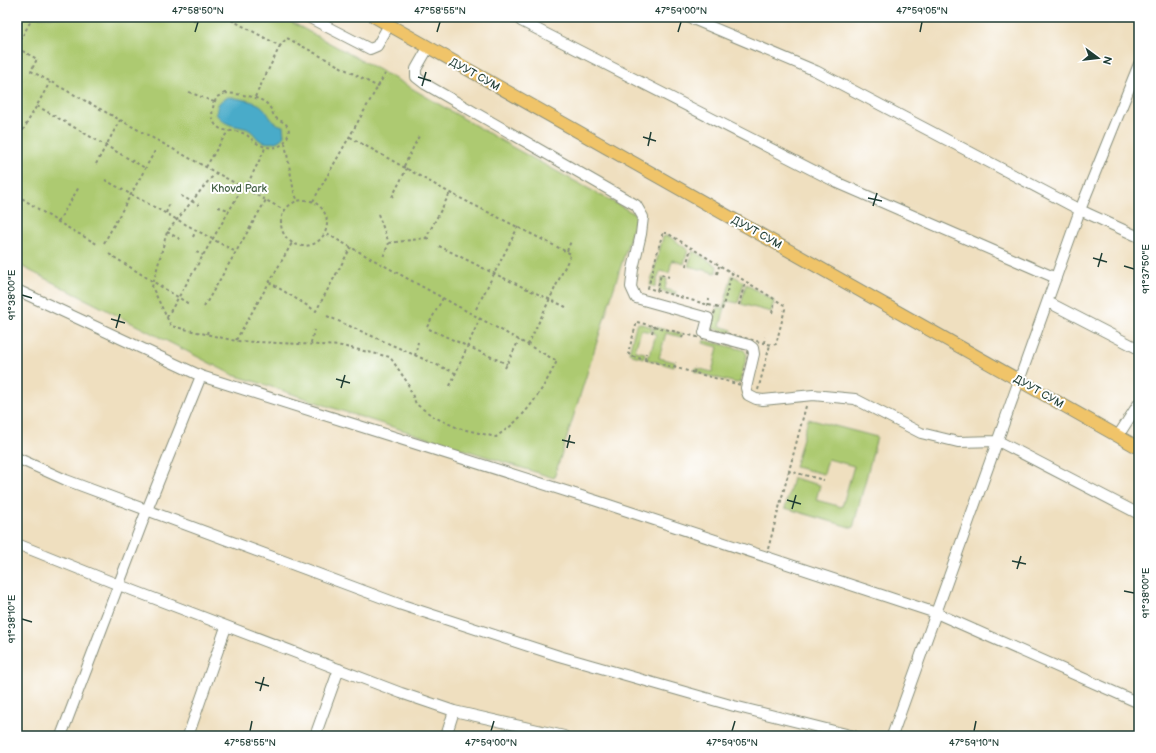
<svg xmlns="http://www.w3.org/2000/svg" width="1156" height="753" viewBox="0 0 1156 753" font-family="'Balsamiq Sans',sans-serif">
<rect width="100%" height="100%" fill="#fff"/>
<filter id="ink" filterUnits="userSpaceOnUse"><feTurbulence type="fractalNoise" baseFrequency=".025" numOctaves="2"/><feDisplacementMap in="SourceGraphic" scale="8" xChannelSelector="R" yChannelSelector="G"/><feConvolveMatrix kernelMatrix="1 2 1 2 8 2 1 2 1" color-interpolation-filters="sRGB"/></filter>
<filter id="wash" filterUnits="userSpaceOnUse"><feTurbulence type="fractalNoise" baseFrequency=".012" numOctaves="4" result="noise"/><feDisplacementMap in="SourceGraphic" scale="16" xChannelSelector="R" yChannelSelector="G"/><feGaussianBlur stdDeviation="0.9" result="paint"/><feColorMatrix in="noise" values="0 0 0 0 0 0 0 0 0 0 0 0 0 0 0 0 0 1.4 0 .05"/><feComposite in="paint" operator="in"/></filter>
<g filter="url(#wash)">
<rect width="100%" height="100%" fill="#efdfbf"/>
<!-- green -->
<path fill="#adca71" stroke="#668452" d="M17,17H282L401,82L514,148L637,215L554,478L342,411L266,385L233,375L17,264Z
M666,236L670,237L688,250L684,264L672,260L669,273L660,271L655,287L650,285L663,237Z
M693,251L717,266L716,273L688,266Z
M732,275L744,282L738,303L727,301L720,326L732,330L731,333L712,328L717,308L723,309Z
M662,277L667,279L665,289L676,292L675,295L659,290Z
M746,284L774,301L771,312L741,304Z
M639,323L652,327L651,332L641,330L635,351L645,353L644,358L632,355L629,352L636,325Z
M654,327L682,334L681,337L666,333L659,358L675,362L674,367L646,359L648,355H650L656,334L653,333Z
M704,340L744,350L747,355L740,382L736,383L695,372L696,368L712,372L718,347L703,343Z
M808,419L877,437L853,528L785,508L793,478L820,485L816,500L842,507L854,466L828,459L824,474L795,467Z"/>
<!-- water -->
<path fill="#4aabc9" stroke="#34747e" d="M228,97C236,98 254,101 260,105C270,112 268,122 283,126L284,136C278,144 266,145 258,139C255,136 253,132 249,130C247,128 243,128 240,127C229,125 223,123 216,114C218,103 218,102 228,97Z"/>
</g>
<g filter="url(#ink)">
<g fill="none" stroke-linecap="round" stroke-linejoin="round">
<!-- minor casing -->
<g stroke="#878e7a" stroke-width="12">
<path id="minor" d="M308,17L370,49L377,46L389,25
M688,17L816,71L1080,210L1139,64
M521,21L838,183L1056,278
M428,48L416,69V77L425,84L636,205L643,217L641,234L633,269L631,287L636,298L708,318L704,333L749,345L753,348L754,354L746,388L748,395L756,399L763,400L813,395L855,399L921,433L958,442L998,441L1139,514
M17,290L201,376L597,501L936,613L1139,703
M1048,302L1139,349
M1118,436L1139,403
M17,458L66,480L399,604L559,656L734,706L854,736
M17,544L119,585L401,693L454,711L564,736
M61,736L147,510L201,376
M188,736L226,627
M315,736L339,669
M446,736L454,711
M892,736L1080,210L1139,237"/>
</g>
<!-- major casing -->
<g stroke="#878e7a" stroke-width="14">
<path id="major" d="M375,17L1139,448"/>
</g>
<!-- path -->
<path stroke="#878e7a" stroke-width="2" stroke-dasharray="3 3" stroke-linecap="butt" d="M188,17L197,22L200,17
M226,17L280,46L287,38L378,87
M17,46L33,17
M17,48L37,59L31,71L284,210
M189,92L214,102
M225,93C236,94 261,96 268,105C271,108 272,112 274,116C278,121 285,121 288,127C290,131 288,137 285,141C279,151 263,148 255,142C251,139 249,136 245,134C238,130 228,132 221,129C208,123 212,106 217,97Z
M255,97L280,46
M37,106L145,168
M350,137L450,193L571,254L528,345
M17,141L50,82
M285,143L294,192L298,201
M96,164L120,120
M404,166L420,134
M206,167L224,137L229,131
M217,173L210,179L167,232L152,287L171,326L236,341L342,346L390,357L407,382L416,404L434,417L458,428L496,437C502,432 509,428 514,423C533,406 546,383 557,361L325,233
M105,180L236,252
M245,189L264,151L265,147
M17,195L58,222L97,244
M181,196L199,205
M392,197L407,168
M281 223a23 23 0 1 1 46 0a23 23 0 1 1-46 0Z
M313,201L385,74
M218,207L229,210
M166,213L170,202
M378,214L389,243L383,257
M58,222L79,187
M167,232L182,240
M664,233H667L784,305L785,309L776,344L772,345L710,329L716,307L648,288L662,235Z
M193,237L196,230
M426,238L430,239
M104,243L156,149
M389,243L426,238L450,193
M439,246L495,274L566,307
M567,251L571,241
M196,252L203,255
M109,254L189,304
M686,266L691,248
M717,274L719,266
M269,282L316,311L351,247
M657,291L661,274L669,277
M739,305L745,282
M708,306L709,299
M204,307L266,200
M716,307L722,309L732,274
M476,309L518,227
M772,313L775,301
M327,316L455,373
M167,317L243,187
M637,322L745,349L747,352L748,356L741,385L631,356L628,353Z
M427,327L443,298
M429,329L507,364
M652,333L654,326
M207,334L208,330
M682,338L683,334
M236,340L292,243
M311,343L314,330
M764,343L765,337
M415,356L418,342
M645,360L646,353
M505,368L519,340
M674,368L676,362
M694,373L695,367
M450,386L480,318
M758,390L770,345
M806,406L789,471L824,480
M768,549L789,471"/>
<!-- minor -->
<use href="#minor" stroke="#fff" stroke-width="10"/>
<!-- major -->
<use href="#major" stroke="#f0c469" stroke-width="12"/>
</g>
</g>
<!-- ticks -->
<path fill="none" stroke="#1f3d34" stroke-width="1.5" d="M195,32L198,22M437,32L440,22M678,32L681,22M920,32L922,22M418,77L431,81M422,86L426,72M643,137L656,141M648,146L651,132M868,198L882,201M873,206L877,193M1093,258L1107,262M1124,266L1134,269M1098,267L1102,253M22,295L32,298M111,319L125,323M116,328L120,314M336,379L350,383M341,388L345,375M562,440L575,443M567,448L570,435M787,500L801,504M792,509L796,495M1012,561L1026,564M1017,569L1021,556M1124,591L1134,593M22,619L32,622M255,682L269,686M260,691L264,677M250,731L252,721M491,731L494,721M732,731L735,721M974,731L976,721"/>
<g text-anchor="middle" stroke-width="4" stroke-linejoin="round" paint-order="stroke">
<!-- street labels -->
<g font-size="11" fill="#1f3d34" stroke="#fff">
<text transform="translate(475 74) rotate(29)" y="4">ДУУТ СУМ</text>
<text transform="translate(757 232) rotate(29)" y="4">ДУУТ СУМ</text>
<text transform="translate(1039 391) rotate(30)" y="4">ДУУТ СУМ</text>
</g>
<!-- park labels -->
<g font-size="11" fill="#426043" stroke="#fff">
<text x="239" y="192">Khovd Park</text>
</g>
</g>
<!-- margin -->
<rect width="1156" height="753" fill="none" stroke="#fff" stroke-width="44"/>
<!-- north arrow -->
<g transform="translate(1098 58) rotate(105)" stroke="#ffffff" stroke-width="3" paint-order="stroke">
<path d="M0-3L7 15L0 10L-7 15Z" fill="#1f3d34"/>
<text y="-6" font-size="11" font-weight="bold" text-anchor="middle" fill="#1f3d34">N</text>
</g>
<rect x="22" y="22" width="1112" height="709" fill="none" stroke="#1f3d34" stroke-width="1.5"/>
<g font-size="10" text-anchor="middle" fill="#1f3d34">
<text x="198" y="14">47°58'50"N</text>
<text x="440" y="14">47°58'55"N</text>
<text x="681" y="14">47°59'00"N</text>
<text x="922" y="14">47°59'05"N</text>
<text transform="translate(1145 269) rotate(-90)" y="4">91°37'50"E</text>
<text transform="translate(11 295) rotate(-90)" y="4">91°38'00"E</text>
<text transform="translate(1145 593) rotate(-90)" y="4">91°38'00"E</text>
<text transform="translate(11 619) rotate(-90)" y="4">91°38'10"E</text>
<text x="250" y="746">47°58'55"N</text>
<text x="491" y="746">47°59'00"N</text>
<text x="732" y="746">47°59'05"N</text>
<text x="974" y="746">47°59'10"N</text>
</g>
</svg>
